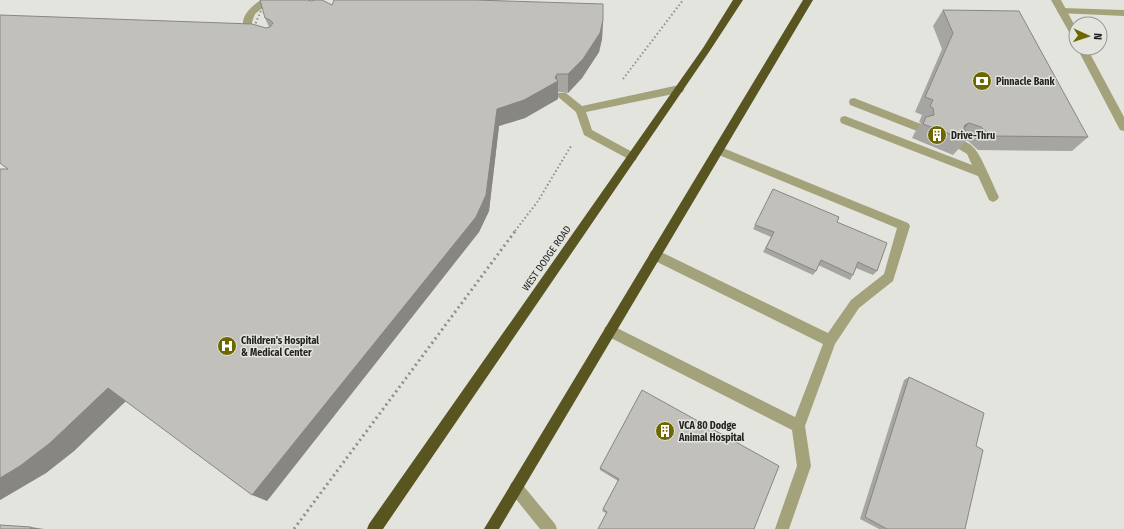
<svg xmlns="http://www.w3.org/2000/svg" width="1124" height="529" viewBox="0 0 1124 529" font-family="'Fira Sans Condensed',sans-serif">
<rect width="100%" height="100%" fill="#e4e4df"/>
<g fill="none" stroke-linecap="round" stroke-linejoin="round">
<!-- path-far1 -->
<path stroke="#8f8f8b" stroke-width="2" stroke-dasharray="1.5 2.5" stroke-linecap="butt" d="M623,79L683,0
M515,231L538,201L571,146"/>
<!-- path -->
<path stroke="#8f8f8b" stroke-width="3" stroke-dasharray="2 3.5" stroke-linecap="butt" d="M294,529L516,230"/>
<!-- lane -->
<path fill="#a3a27a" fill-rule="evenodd" d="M261,0H272L255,14L252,22V27L261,37L256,40C252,39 248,36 246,32C237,19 250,7 261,0Z
M1062,8L1124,10V16L1059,13L1057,11Z
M679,85L683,86L684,89L683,92L586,112L592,130L636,154L637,157L636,160L632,161L584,135L576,112L557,96L558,93H566L582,106Z
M854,98L921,124L922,127L921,130L917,131L850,105L849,102L850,99Z
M845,116L972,165L967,154L954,146L953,143L954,140C960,138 970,143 974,148C980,153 994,187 999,197L997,200L993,202L989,200L978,176L841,123L840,120L841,117Z
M718,146L908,223L910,226L893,281L859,308L835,344L805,426L811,466L789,529H775L797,466L792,430L605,335L604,331L605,327L610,325L615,327L795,417L823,344L651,259L649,255L651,251L655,250L659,251L828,333L851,300L884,274L897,228L714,153L713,150L714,147Z
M516,481L521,483L555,524L557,529H540L511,493L509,488L511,483Z"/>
<!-- street -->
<path fill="#a3a27a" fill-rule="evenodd" d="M1051,0H1061L1076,28V40L1073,39Z
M1077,48H1087L1124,117V131L1120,130Z"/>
<!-- highway -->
<path fill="#585520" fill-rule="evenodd" d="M733,0H743L709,52L383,529H367L369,524L703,48Z
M803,0H813L499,529H484Z"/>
<!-- path-bridge -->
<path stroke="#8f8f8b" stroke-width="2" stroke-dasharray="1.5 2.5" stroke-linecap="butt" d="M254,27L263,6"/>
</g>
<!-- wall -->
<path fill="#a6a5a1" d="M310,0L311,1L332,5L603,20L602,39L599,52L582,78L568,93L558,92V99L525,118L499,126L489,211L479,232L267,501L126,401L74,451L46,473L0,500V169H8L266,28L269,27L265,18Z
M943,10L1088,137L1072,151L978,150L968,141H966L953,155L912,138L915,132L921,123L919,122L922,115L915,112L942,49L933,26Z
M773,189L837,222L877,271L873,275L856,268L853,275L850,280L818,265L816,271L813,275L763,252L771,237L753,229Z
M909,377L976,446L965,529H879L860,519L904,380Z
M779,466L606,513L602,511L618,481L600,470V468Z"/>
<!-- shaded-wall -->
<path fill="#878683" d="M603,20L602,39L599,52L582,78L568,93V74Z
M557,74V81H558V99L525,118L499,126L489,211L479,232L267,501L252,495L497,109L555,78Z
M969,123L957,137L965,125Z
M108,388L129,398L74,451L46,473L0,500V478Z
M31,527L44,529H30Z"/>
<!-- building -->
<path fill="#c1c0bb" stroke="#878683" d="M260,0H308L311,1L315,0H322L332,5L334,0H474L603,4V20L600,33L583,59L568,74H557L555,78L558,81L524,100L497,109L486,195L476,217L252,495L108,388L50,443L20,466L0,478V169H8L0,163V15L252,24L266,28L270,27L273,23L270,20L265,18Z
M943,10L1019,11L1088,137L991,136L981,127L969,123L965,125L964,128L966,132L970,135H968L966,140L923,124L926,117L934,115L933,108L930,106L933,100L925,97L953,33Z
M773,189L839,217L837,222L887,243L877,271L858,262L853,275L821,260L816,271L766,248L774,232L755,225Z
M909,377L984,413L976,446L983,450L965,529H887L865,517Z
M642,390L779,466L754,529H598L607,512L603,509L619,479L600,468Z
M0,525L31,527L30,529H0Z"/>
<!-- icons -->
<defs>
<g id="bank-disc" transform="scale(1)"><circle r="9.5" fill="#6e6700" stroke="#e4e4df"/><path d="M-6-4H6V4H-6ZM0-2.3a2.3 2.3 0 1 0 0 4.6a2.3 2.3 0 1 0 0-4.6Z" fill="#fff"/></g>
<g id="building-disc" transform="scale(1)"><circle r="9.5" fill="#6e6700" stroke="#e4e4df"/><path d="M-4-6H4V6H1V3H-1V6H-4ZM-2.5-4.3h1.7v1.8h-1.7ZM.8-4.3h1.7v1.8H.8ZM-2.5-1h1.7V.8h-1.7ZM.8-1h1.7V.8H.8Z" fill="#fff"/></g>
<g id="hospital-disc" transform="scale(1)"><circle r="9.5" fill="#6e6700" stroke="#e4e4df"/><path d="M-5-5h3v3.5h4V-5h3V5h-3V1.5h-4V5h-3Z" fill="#fff"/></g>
</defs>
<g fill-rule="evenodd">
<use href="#bank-disc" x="982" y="81"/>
<use href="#building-disc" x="937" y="135"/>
<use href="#hospital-disc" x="227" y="346"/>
<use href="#building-disc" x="665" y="431"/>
</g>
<g text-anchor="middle" stroke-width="3" stroke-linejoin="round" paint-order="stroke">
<!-- poi labels -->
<g font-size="10" font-weight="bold" fill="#222220" stroke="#e4e4df" text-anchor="start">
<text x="996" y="85">Pinnacle Bank</text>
<text x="951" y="139">Drive-Thru</text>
<text x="241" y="344">Children's Hospital<tspan x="241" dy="12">&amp; Medical Center</tspan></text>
<text x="679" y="429">VCA 80 Dodge<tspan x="679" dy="12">Animal Hospital</tspan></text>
</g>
<!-- street labels -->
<g font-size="10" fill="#222220" stroke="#e4e4df">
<text transform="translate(546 258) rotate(-55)" y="4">WEST DODGE ROAD</text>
</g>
</g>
<!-- north arrow -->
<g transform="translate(1088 36) rotate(93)"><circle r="19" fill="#e4e4df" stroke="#969693"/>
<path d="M0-3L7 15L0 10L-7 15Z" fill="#6e6700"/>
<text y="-6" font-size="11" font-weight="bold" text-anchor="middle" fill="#222220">N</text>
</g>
</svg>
